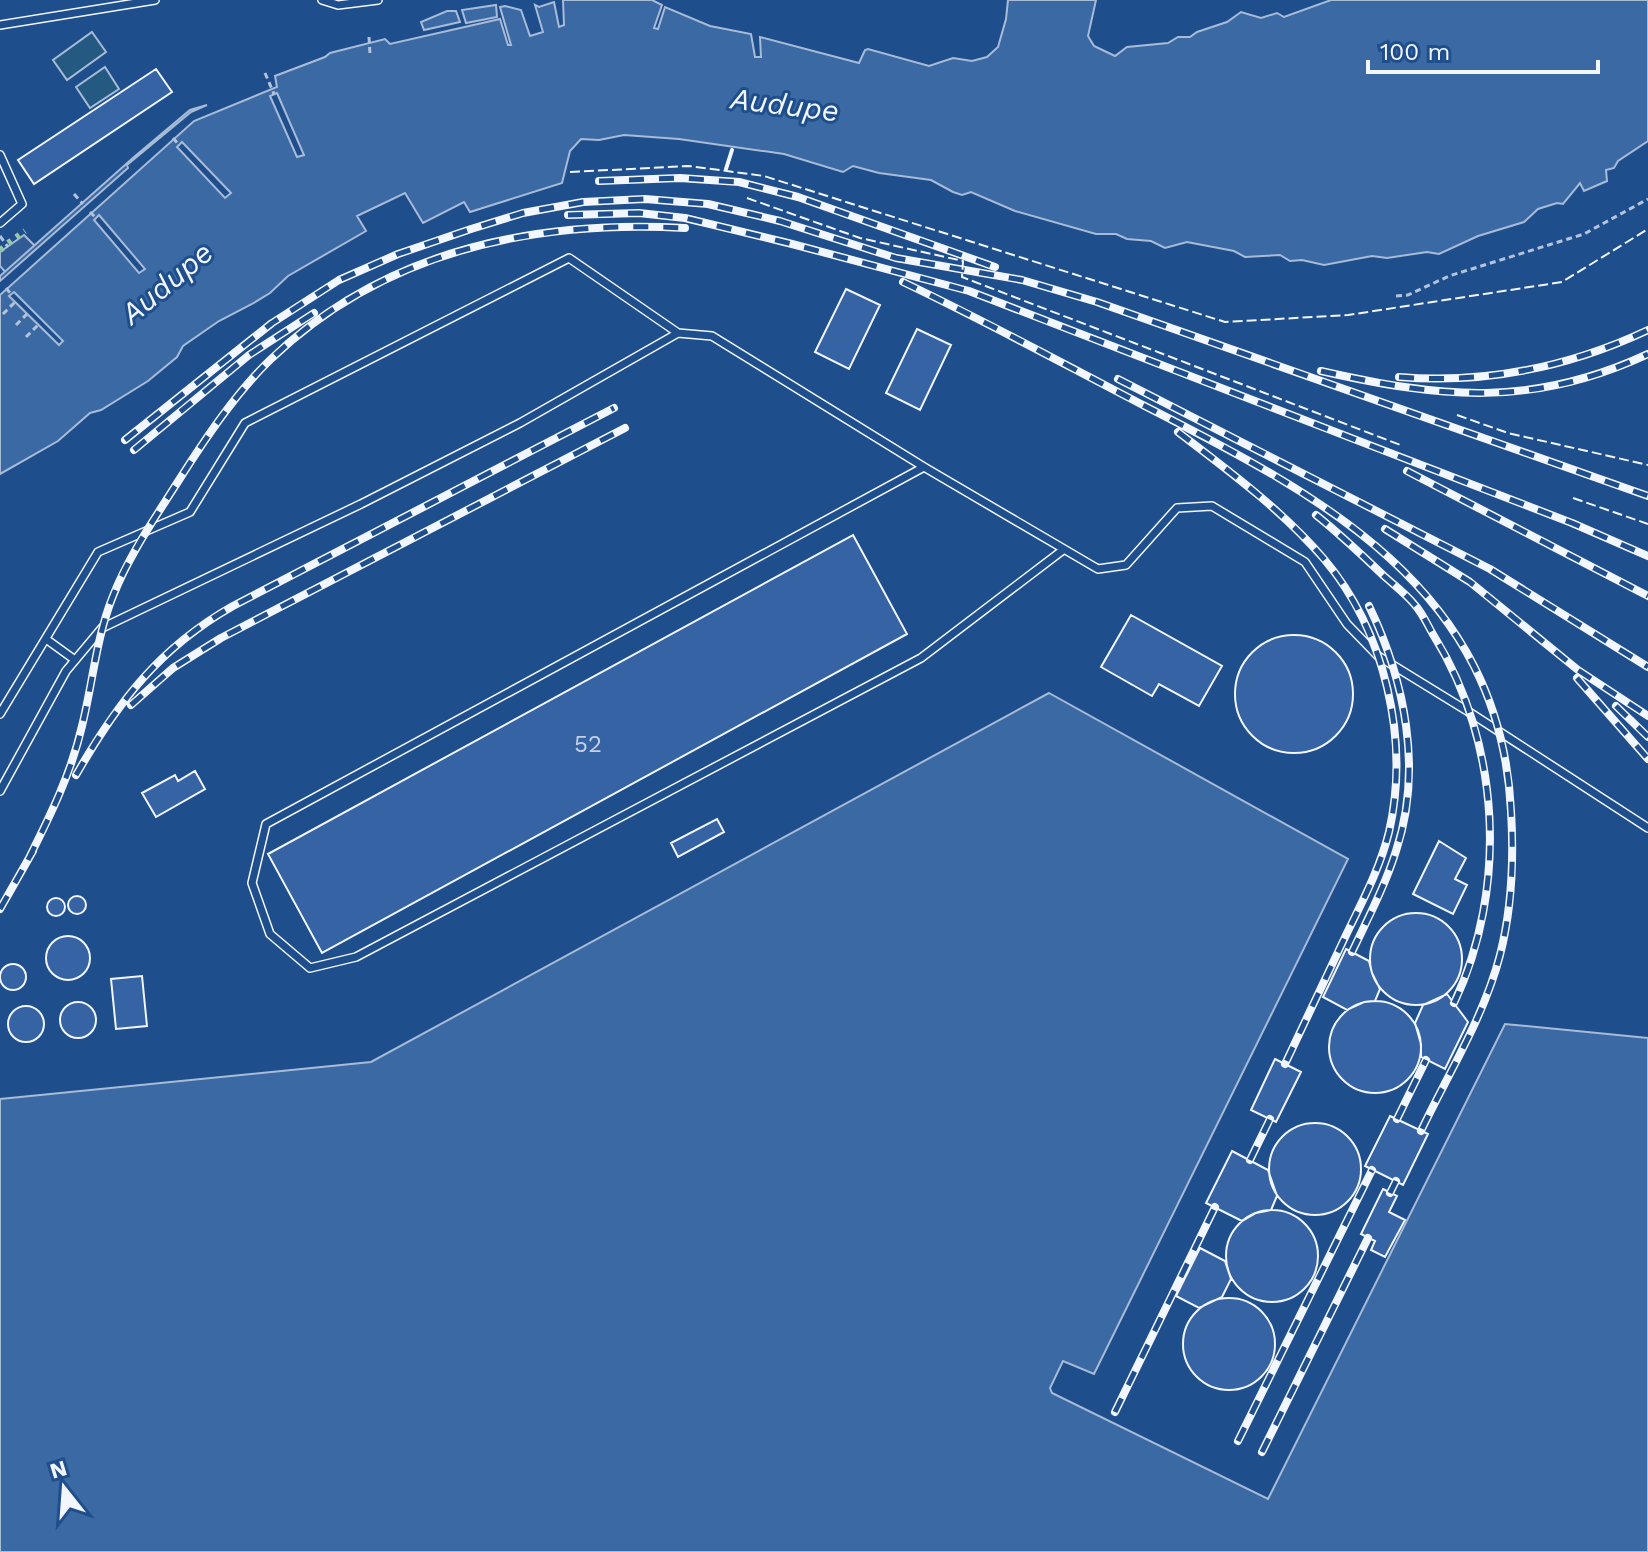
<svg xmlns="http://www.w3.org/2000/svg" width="1648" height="1552" viewBox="0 0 1648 1552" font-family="'Work Sans',sans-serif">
<rect width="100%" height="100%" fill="#1f4e8c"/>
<!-- green -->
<path fill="#245a82" stroke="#a8bbd7" stroke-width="2" d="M92,32L106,52L67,80L53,60Z
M105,67L119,89L90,108L76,87Z"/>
<!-- parking -->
<path fill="#305b95" stroke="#a8bbd7" stroke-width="2" d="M24,235L36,247L7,274L0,266V252Z"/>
<!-- water -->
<path fill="#3b69a3" stroke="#a8bbd7" stroke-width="2" d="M563,0H652L662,5L654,28L658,29L665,7L710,26L751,34L755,57H761L760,37L859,63L865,50L868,49L929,66L953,58L972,61L987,57L998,47L1006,19L1008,0H1096L1088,36L1094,46L1115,56L1127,47L1168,43L1178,37H1190L1197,32L1227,22L1241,12L1261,18L1277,13L1284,17L1331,0H1648V141L1618,161L1614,168L1606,170L1607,181L1584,191L1580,183L1563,204L1557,203L1538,209L1524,222L1478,236L1439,254L1427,252L1387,258L1372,256L1324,265L1302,260L1290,261L1280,255L1245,257L1234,251L1187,242L1165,248L1151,241L1127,239L1116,234H1096L1015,211L971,192L962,195L953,192L931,180L879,173L853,166L843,172L784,154L679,139L624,135L599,140L581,139L570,151L562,183L470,212L464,202L423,223L405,193L357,216L366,231L288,276L270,293L252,304L219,321L183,346L177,357L148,381L101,410L90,413L58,441L0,474V295L194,121L277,87L275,76L325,57L330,53L385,39L390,44L500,19L508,45H511L500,7L505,6L521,10L530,36L543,32L535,5L539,7L554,2L559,27L564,25Z
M496,5L497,17L466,23L462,10Z
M447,11H456L460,22L424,30L421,22Z
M207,105L191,112L127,165L128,168L0,281V276L134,157L190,110Z
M1049,693L1348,859L1094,1374L1063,1361L1050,1388L1052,1393L1268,1499L1505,1024L1648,1038V1552H0V1099L371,1062Z"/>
<!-- pier -->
<path fill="#1f4e8c" stroke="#a8bbd7" stroke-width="2" d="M277,93L304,155L297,157L270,96Z
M182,142L231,193L225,198L177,147Z
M99,215L145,269L139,273L94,220Z
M14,292L63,341L59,345L9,296Z"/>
<!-- building -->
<path fill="#3563a3" stroke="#f2f6ff" stroke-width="2" d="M156,69L172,92L34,184L18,160Z
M846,289L880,305L849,369L815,352Z
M917,329L951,345L920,410L886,393Z
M853,535L907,634L322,953L268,854Z
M1131,615L1222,666L1199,706L1159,684L1152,696L1101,667Z
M1235 694a59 59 0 1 1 118 0a59 59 0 1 1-118 0Z
M195,771L205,789L156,817L142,793L175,775L178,781Z
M717,819L724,832L678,857L671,843Z
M1439,841L1466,858L1455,879L1467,885L1453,914L1413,894Z
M68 905a9 9 0 1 1 18 0a9 9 0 1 1-18 0Z
M47 907a9 9 0 1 1 18 0a9 9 0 1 1-18 0Z
M1370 959a46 46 0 1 1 92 0a46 46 0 1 1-92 0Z
M46 958a22 22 0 1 1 44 0a22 22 0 1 1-44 0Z
M1346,949L1369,961L1372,973L1380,989L1375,1001L1364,1002L1347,1010L1323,997Z
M0 977a13 13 0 1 1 26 0a13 13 0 1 1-26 0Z
M142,976L147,1026L116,1029L111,979Z
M1447,994L1468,1022L1445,1069L1421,1057V1044L1415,1023L1423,1005Z
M1329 1047a46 46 0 1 1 92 0a46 46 0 1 1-92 0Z
M60 1020a18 18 0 1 1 36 0a18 18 0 1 1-36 0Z
M8 1024a18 18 0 1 1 36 0a18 18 0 1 1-36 0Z
M1275,1059L1301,1072L1276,1122L1251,1110Z
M1390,1116L1428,1134L1403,1185L1365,1166Z
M1269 1169a46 46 0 1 1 92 0a46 46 0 1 1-92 0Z
M1232,1151L1268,1170L1277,1196L1271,1210L1256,1213L1242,1221L1206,1203Z
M1383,1189L1397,1196L1389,1212L1405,1220L1385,1257L1371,1250L1375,1241L1361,1234Z
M1226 1256a46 46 0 1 1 92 0a46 46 0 1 1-92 0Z
M1200,1248L1225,1261L1231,1279L1222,1297L1199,1308L1176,1296Z
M1183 1344a46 46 0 1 1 92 0a46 46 0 1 1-92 0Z"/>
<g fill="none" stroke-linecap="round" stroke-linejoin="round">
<!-- lane casing -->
<g stroke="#f2f6ff" stroke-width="10">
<path id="lane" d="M322,0L338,5L378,0
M0,25L155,0
M0,155L22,204L0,223
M924,467L266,824L252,883L270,934L310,968L356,957L921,658L1063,550
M46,639L75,660
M0,714L98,552L190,512L245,423L569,258L678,333
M0,791L66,671L102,628L361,504L520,423L678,333L712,336L924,467L1098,569L1126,565L1177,508L1212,506L1305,562L1347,624L1378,656L1469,712L1648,828"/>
</g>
<!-- path -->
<path stroke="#b3c4dc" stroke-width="3" stroke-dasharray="6 4" stroke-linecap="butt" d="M369,37L370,54
M265,73L274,94
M173,138L179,145
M74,194L83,204
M90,212L96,218
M0,236L8,247
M6,288L11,294
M1396,296L1408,295L1449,276L1584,234L1648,199
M3,314L15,302
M16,325L27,314
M26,337L38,325"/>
<!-- lane -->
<use href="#lane" stroke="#1f4e8c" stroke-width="7"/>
<!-- rail casing -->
<g stroke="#f2f6ff" stroke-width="8">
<path id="rail" d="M599,181L680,178L739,182L798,197L995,267
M568,215L639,213L685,218L792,244L969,291L1572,523L1648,556
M903,282C983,320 1060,362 1139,403C1317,494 1500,585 1511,811C1514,860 1512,908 1500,955C1484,1017 1448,1074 1421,1131
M1321,371C1441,398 1532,408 1648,354
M1399,377C1486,384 1569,367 1648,330
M1118,379L1490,569L1648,667
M1178,432C1229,471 1282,510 1324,559C1385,631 1410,740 1389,832C1380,868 1363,900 1347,933C1326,977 1306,1020 1285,1064
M125,440L272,323L339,280L398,254L471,229L523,213L583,202L645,199L708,204L780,221L896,258L1022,280L1097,302L1648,496
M134,450L249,355L314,313
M1407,471L1648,596
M1316,515C1340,534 1362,555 1384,576C1394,585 1406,594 1415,605C1423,614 1428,626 1434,636C1501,744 1508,889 1454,1003
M1385,529L1470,582L1578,670L1648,716
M1577,678L1648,759
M131,705L173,668L221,638L625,428
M1616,706L1648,737
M76,775C118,702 159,648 233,606L614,408
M28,860C50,816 71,774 82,726C93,682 96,638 113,596C129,555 155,518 179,480C205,439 235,394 270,360C383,251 533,220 685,228
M0,909L33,851
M1352,952C1368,918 1385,886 1396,851C1423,770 1405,681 1369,606
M1397,1119L1426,1060
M1250,1160L1270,1119
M1390,1193L1396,1181
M1115,1412L1215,1207
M1238,1441L1372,1170
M1262,1452L1368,1238"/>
</g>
<!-- rail -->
<use href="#rail" stroke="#1f4e8c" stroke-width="5" stroke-dasharray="15" stroke-linecap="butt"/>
<!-- hedge -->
<path stroke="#97c8a6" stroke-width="6" stroke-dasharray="4 6" stroke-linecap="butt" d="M8,243L25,231
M0,250L4,247"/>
<!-- fence -->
<path stroke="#f2f6ff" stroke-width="2" stroke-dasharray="10 4" stroke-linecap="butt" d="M570,172L689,166L764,176L1225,322L1348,315L1562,282L1648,229
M747,198L860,238L963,261L962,277L1403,446
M1457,415L1508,433L1648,465
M1573,498L1648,524"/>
<!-- wall -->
<path stroke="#f2f6ff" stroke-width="4" d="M726,169L732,150"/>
</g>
<g text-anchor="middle" stroke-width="6" stroke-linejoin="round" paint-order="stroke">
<!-- number labels -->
<g font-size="24" fill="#c3d1e8">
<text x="588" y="752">52</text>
</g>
<!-- water labels -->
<g font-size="30" font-style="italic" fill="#f2f6ff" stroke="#1f4e8c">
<text transform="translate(785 105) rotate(7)" y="10">Audupe</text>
<text transform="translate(167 283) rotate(-40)" y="10">Audupe</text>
</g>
</g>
<!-- north arrow -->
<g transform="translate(64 1488) rotate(343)" stroke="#1f4e8c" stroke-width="6" paint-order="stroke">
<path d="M0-6L14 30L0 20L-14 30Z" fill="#f2f6ff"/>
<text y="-12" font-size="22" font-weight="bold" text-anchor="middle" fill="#f2f6ff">N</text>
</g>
<!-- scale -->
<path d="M1368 60v12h230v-12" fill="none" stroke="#f2f6ff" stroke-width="4"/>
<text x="1380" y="60" font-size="24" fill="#f2f6ff" stroke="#1f4e8c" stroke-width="6" paint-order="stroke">100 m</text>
</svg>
